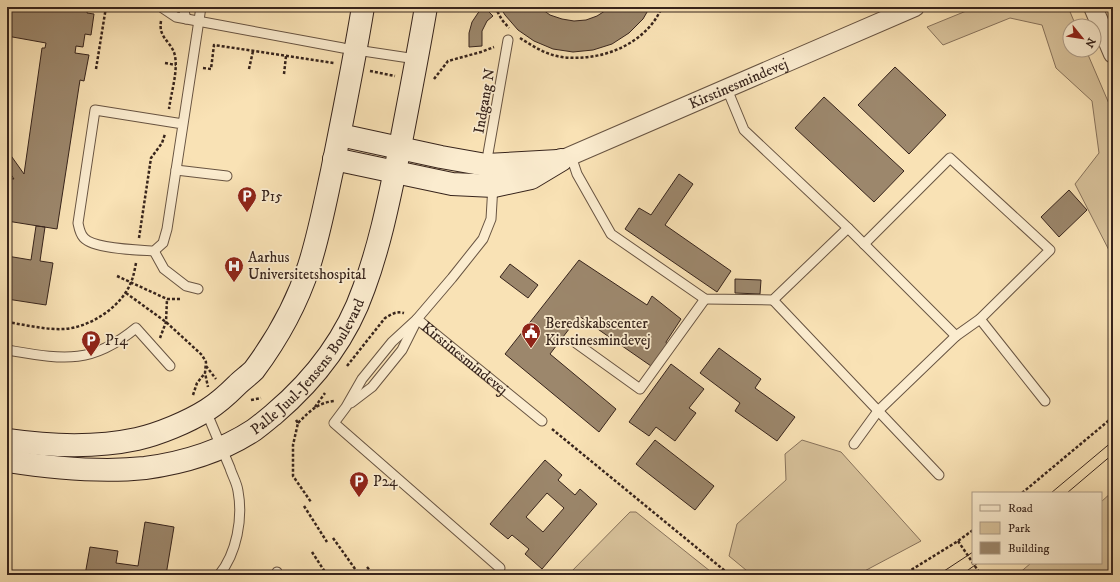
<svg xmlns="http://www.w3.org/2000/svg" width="1120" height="582" viewBox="0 0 1120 582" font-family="'IM FELL DW Pica',serif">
<rect width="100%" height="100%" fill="#f9e2b5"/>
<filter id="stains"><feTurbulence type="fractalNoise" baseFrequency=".005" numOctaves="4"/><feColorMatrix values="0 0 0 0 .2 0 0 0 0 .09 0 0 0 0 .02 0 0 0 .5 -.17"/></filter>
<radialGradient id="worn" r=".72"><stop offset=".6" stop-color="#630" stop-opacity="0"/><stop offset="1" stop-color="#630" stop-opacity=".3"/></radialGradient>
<!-- green -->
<path fill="#d8c29b" stroke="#88735c" d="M976,7H1068L1076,26H1070V50H1086L1113,113V258L1075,184L1099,153L1092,101L1056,68L1042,25L1010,18L943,45L927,27Z
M802,440L841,452L921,541L857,575H752L729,556L737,524L786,480L785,454Z
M1113,491V575H1017L1031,563H1101V502Z
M630,512H636L715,575H568Z"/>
<!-- building -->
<path fill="#9c876c" stroke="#37241c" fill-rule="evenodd" d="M7,7H88L87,13L94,14L91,35L85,34L83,47L76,46L75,53L89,55L84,81L80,80L57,229L7,221V178L14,179L7,169V150L24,174L42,48H45L46,43L7,36Z
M484,7L493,16L487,21L482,31V46L469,47V33L472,22L478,13Z
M500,7H539L550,15L562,19L574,21L586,20L597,16L611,7H650L643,19L629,33L612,44L593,50L573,52L553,49L534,41L518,30L505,15Z
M895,67L946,115L909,154L858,105Z
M824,97L904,171L874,202L795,128Z
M679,174L693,184L665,225L731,271L717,292L625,229L639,208L651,215Z
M1069,190L1087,210L1059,237L1041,217Z
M36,226L45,227L40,261L53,263L46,305L7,299V256L31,260Z
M579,260L647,305L652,296L681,319L666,342L667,345L651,366L579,316L550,354L616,409L599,432L505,354Z
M510,264L538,285L528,298L500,277Z
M735,279L761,280L760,294L735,293Z
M719,348L761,379L755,388L795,417L777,441L735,411L740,403L700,373Z
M671,364L704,389L689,408L696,413L675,441L656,427L649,436L629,422Z
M655,440L714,486L695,510L636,464Z
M545,460L562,475L558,480L575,495L580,489L597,504L542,569L525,554L529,549L512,535L508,539L490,524ZM547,493L564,508L543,532L526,517Z
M145,522L174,527L166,575H85L90,547L118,551L116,563L138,566Z"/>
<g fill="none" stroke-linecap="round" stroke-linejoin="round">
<!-- lane casing -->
<g stroke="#685442" stroke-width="11">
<g id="lane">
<path d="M161,7L176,17L343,48L416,59"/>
<path d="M183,7L186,19"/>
<path d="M727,89L744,130L848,228L956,336"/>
<path d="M183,124L95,110L78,223C79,228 80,234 84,238C94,249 139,250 154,251L163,243L167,229L201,7"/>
<path d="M571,156L577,174L611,234L705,299L773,300L848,228"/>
<path d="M486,165L508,40"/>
<path d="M176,170L227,176"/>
<path id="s1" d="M493,185L491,219L483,239L452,278L417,319L542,421"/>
<path d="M154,251L164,269L186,286L198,289"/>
<path d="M773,300L939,475"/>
<path d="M417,319L392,342L362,379L346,407L334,423L500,568"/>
<path d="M980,319L1045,401"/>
<path d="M576,343L640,389L705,299"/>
<path d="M7,350C62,359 90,366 136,328L170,366"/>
<path d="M351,403L372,387L402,350L415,324"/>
<path d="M206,411C214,430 222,449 230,468C232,475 237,483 238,491C243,518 237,553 219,575"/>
<path d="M854,444L878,411L956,336L980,319L1050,250L950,158L864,244"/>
<path d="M277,572L278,575"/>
</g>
</g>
<!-- street casing -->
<g stroke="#685442" stroke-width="20">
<g id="street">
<path d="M1093,7L1113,54"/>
<path id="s2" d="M561,160L915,7"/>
</g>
</g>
<!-- secondary casing -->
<g stroke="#37241c" stroke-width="24">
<g id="secondary">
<path d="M340,135L441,157L486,165L558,161"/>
<path d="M334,159L452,184L494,186L531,178L561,160"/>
<path d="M7,440C49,446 95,448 137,439C159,434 188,422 207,410C218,403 228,394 237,385C242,380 249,375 254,370C277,339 297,303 309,266C319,235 325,203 332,171C343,116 354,62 363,7"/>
<path id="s3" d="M7,461C52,468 99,473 145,468C183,463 222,451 254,430C261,425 268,419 274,414C314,380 347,337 364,288C381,242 390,194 400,147C409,100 418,54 426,7"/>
</g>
</g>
<!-- path -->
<path stroke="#37241c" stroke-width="2.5" stroke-dasharray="3 2" stroke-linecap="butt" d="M495,7L502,20L509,28
M161,21C158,39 172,41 175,56C178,72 171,93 169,109
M520,38C533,46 546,55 562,57C600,62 646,45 662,7
M165,63L176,65
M203,68L211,69L214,45L334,63
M96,69L106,7
M249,69L253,51
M370,71L395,76
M284,74L286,56
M434,79L448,61L481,52L494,47
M139,238L151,158L162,143L165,134
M117,276L167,299H181
M126,293L166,322L202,355L206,362L205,373L208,387
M7,322C26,325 46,330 65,329C88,327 114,311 126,292C132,283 134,274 136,263
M160,338L166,322L167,299
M206,366L216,379
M347,366L385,318C392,314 396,311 404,313
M193,395L197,383L205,373
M251,400L261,398
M315,407L325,393
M296,420L298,423L293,445V476L311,502
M298,423C310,411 317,403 334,401
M552,429L730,575
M1022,493L1113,417
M304,506L327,542
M333,538L358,573
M958,541L981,575
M312,552L327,575
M367,567L374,575
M903,575L958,541L973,530"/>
<!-- lane -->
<use href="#lane" stroke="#fbeccf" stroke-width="9"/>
<!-- street -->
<use href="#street" stroke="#fbeccf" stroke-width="18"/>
<!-- secondary -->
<use href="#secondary" stroke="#fbeccf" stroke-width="22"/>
<!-- tram -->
<path stroke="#37241c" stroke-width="1" d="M1051,493L1113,441
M1067,493L1113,454
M938,575L973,552
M961,575L978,563"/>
</g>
<!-- icons -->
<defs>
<g id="parking-pin" transform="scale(1)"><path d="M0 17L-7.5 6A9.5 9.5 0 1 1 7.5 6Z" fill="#8f2418" stroke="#fbeccf"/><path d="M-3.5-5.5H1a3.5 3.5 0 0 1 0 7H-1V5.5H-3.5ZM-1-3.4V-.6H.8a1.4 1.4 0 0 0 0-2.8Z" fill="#fff"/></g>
<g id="hospital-pin" transform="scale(1)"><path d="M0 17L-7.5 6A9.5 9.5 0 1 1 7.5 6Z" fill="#8f2418" stroke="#fbeccf"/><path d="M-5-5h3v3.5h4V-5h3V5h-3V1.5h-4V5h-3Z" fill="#fff"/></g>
<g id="civic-pin" transform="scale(1)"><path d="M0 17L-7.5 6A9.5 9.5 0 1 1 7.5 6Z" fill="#8f2418" stroke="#fbeccf"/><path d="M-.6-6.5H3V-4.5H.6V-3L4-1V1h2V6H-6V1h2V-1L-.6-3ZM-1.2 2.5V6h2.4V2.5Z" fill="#fff"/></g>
</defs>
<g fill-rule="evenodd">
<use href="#parking-pin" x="247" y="196"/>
<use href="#hospital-pin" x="234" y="266"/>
<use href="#civic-pin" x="531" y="332"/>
<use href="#parking-pin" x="91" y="340"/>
<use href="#parking-pin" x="359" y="481"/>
</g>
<g text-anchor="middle" stroke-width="3.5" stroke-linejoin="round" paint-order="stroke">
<!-- street labels -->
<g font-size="15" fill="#37241c" stroke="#fbeccf">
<text dy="5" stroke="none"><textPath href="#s2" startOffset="193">Kirstinesmindevej</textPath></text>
<text transform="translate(484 101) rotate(-80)" y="5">Indgang N</text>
<text dy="5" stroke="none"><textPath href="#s1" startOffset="221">Kirstinesmindevej</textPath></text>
<text dy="5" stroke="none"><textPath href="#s3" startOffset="339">Palle Juul-Jensens Boulevard</textPath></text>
</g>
<!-- poi labels -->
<g font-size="15" fill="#37241c" stroke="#fbeccf" text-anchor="start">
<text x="261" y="201">P15</text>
<text x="248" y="262">Aarhus<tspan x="248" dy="17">Universitetshospital</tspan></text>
<text x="545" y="328">Beredskabscenter<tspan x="545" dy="17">Kirstinesmindevej</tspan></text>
<text x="105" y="345">P14</text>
<text x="373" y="486">P24</text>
</g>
</g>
<!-- margin -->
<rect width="1120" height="582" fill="none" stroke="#f9e2b5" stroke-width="24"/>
<rect x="8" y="8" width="1104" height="566" fill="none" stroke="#37241c" stroke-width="2"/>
<rect x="12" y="12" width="1096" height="558" fill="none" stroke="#37241c"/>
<!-- legend -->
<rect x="972" y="492" width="130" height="72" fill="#fbeccf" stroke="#ad9c87"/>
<rect x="980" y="505" width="20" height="6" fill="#fbeccf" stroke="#ad9c87"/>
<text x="1008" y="512" font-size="12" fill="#37241c">Road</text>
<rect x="980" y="522" width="20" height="12" fill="#d8c29b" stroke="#ad9c87"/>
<text x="1008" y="532" font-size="12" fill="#37241c">Park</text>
<rect x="980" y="542" width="20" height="12" fill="#9c876c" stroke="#ad9c87"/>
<text x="1008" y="552" font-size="12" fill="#37241c">Building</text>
<!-- north arrow -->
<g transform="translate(1082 38) rotate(120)"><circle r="19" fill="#fbeccf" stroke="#ad9c87"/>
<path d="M0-3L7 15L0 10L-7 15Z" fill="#8f2418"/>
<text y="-6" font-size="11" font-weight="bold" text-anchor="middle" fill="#37241c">N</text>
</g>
<rect width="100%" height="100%" filter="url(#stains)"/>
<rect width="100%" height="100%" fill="url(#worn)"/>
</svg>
